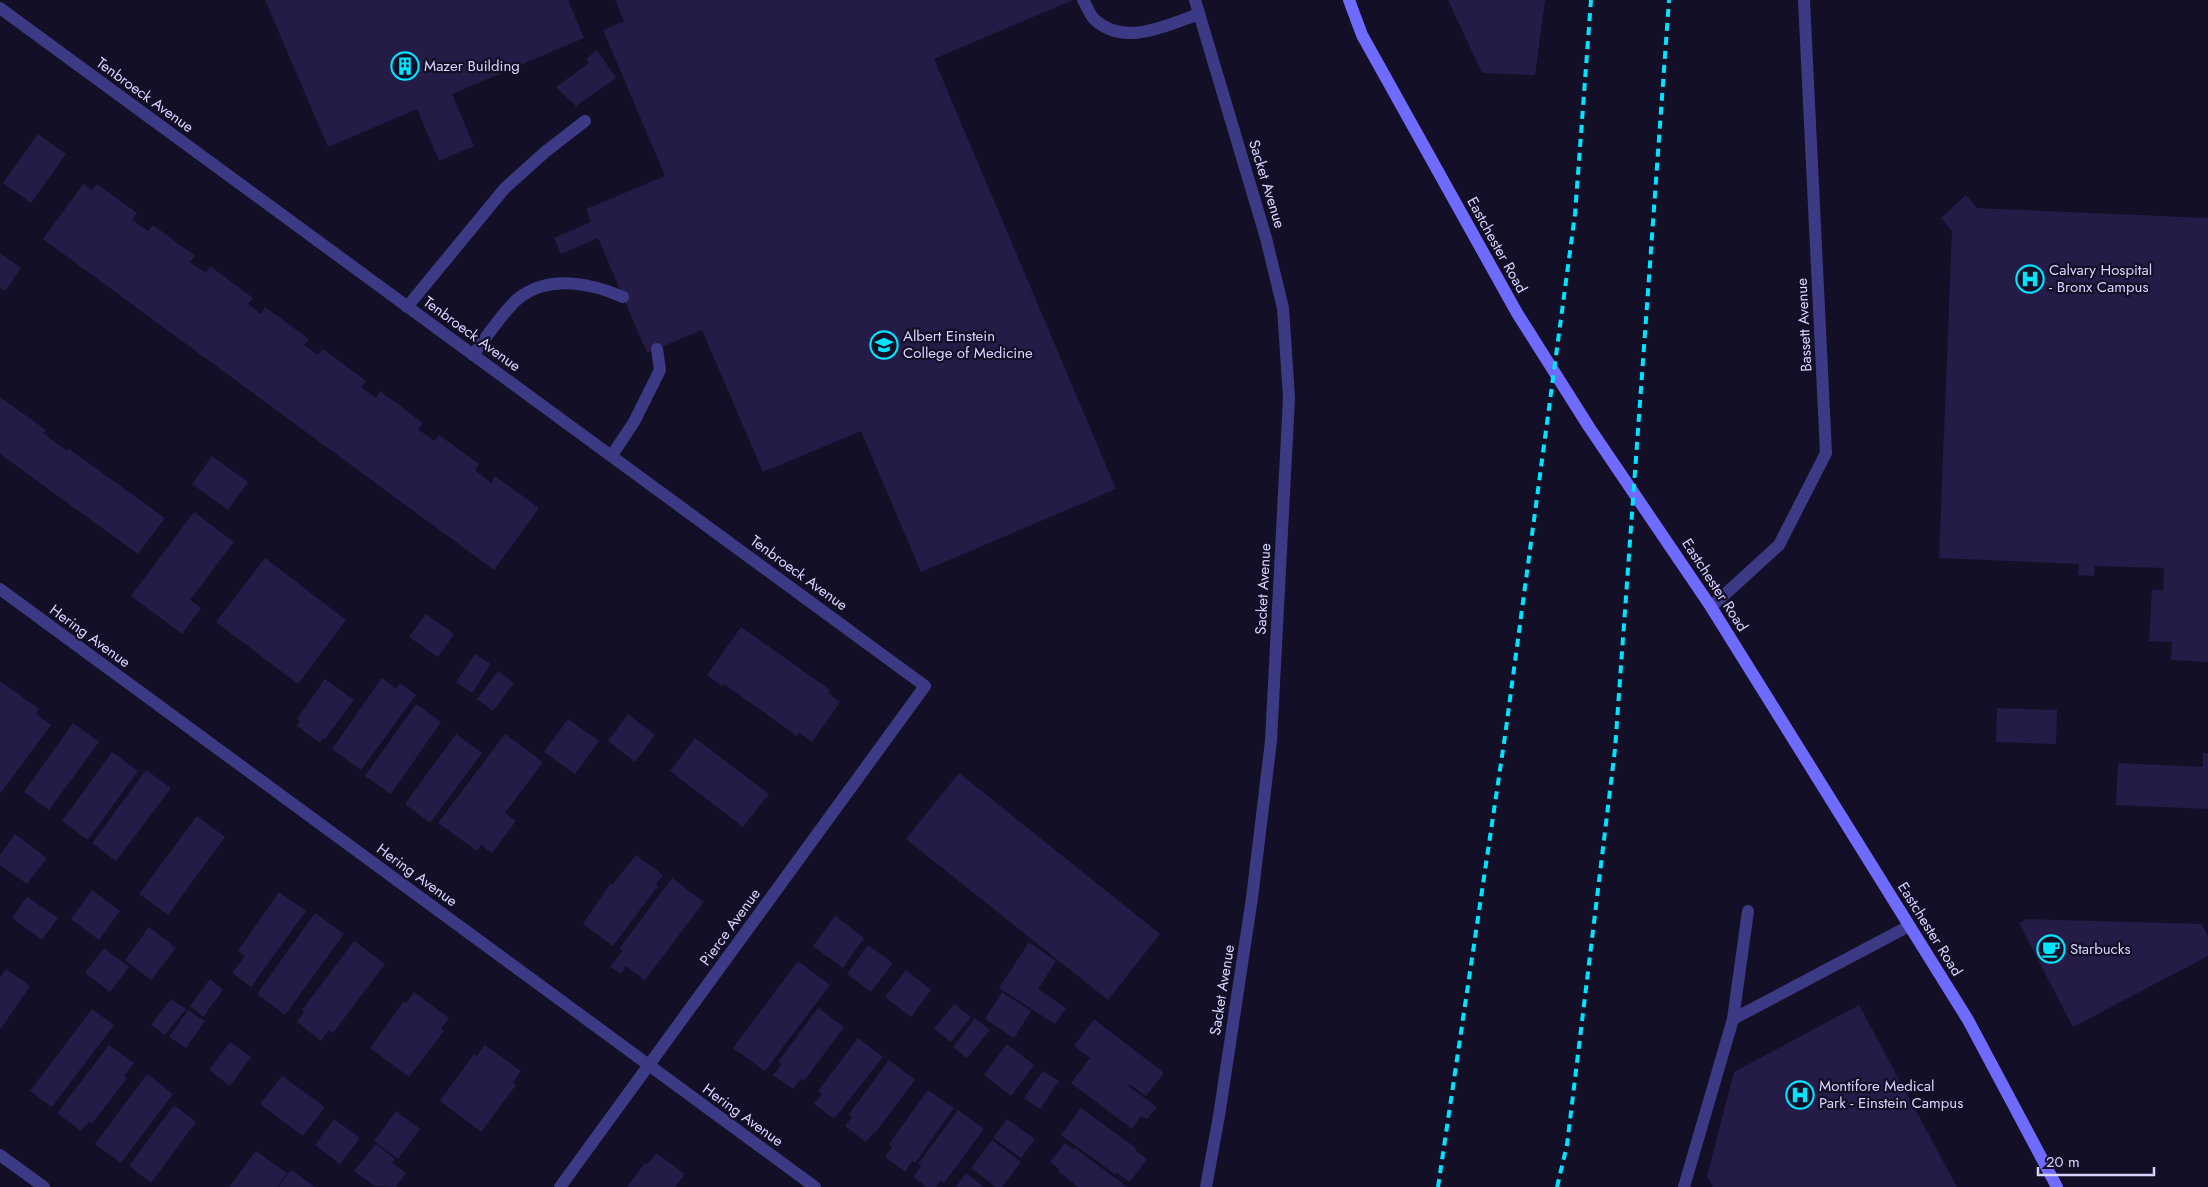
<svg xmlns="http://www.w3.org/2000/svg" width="2208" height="1187" viewBox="0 0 2208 1187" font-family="Jost,sans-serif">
<rect width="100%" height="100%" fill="#130f26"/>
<!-- building -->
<path fill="#241b47" d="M265,0H568L584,38L452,94L474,146L439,161L417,109L328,147Z
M615,0H1073L934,59L1116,489L921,572L861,431L763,472L702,330L647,353L598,238L561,254L554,238L591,222L586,209L665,176L603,30L624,21Z
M1448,0H1545L1535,75L1482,73Z
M597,50L616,78L576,106L556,87L589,63L586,59Z
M38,134L66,154L31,203L3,183Z
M83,184L92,190L97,184L137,213L132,220L148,231L153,225L195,256L190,262L195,266L206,273L210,266L253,298L248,304L261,314L265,307L309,339L304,345L318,355L323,349L366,381L361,387L376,398L380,391L423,423L418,429L434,441L439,435L479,464L475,470L491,483L495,476L539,508L494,570L43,239Z
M1966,195L1977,208L2208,218V662L2171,660L2172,642L2149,641L2152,590H2163L2164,568L2095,566L2094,576L2078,575L2079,564L1939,558L1952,231L1941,218Z
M0,253L21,268L5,291L0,287Z
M0,397L46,430L43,433L67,451L69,449L165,518L138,554L0,454Z
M212,456L248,482L228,510L192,484Z
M194,512L234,542L190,600L201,608L182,634L131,596Z
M265,558L346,620L298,684L216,622Z
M426,614L454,634L438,657L409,637Z
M741,627L830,690L828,693L840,702L812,742L799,733L797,736L724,684L722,686L707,675Z
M475,654L491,664L472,693L456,682Z
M498,671L514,683L493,711L477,699Z
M382,678L396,689L400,683L416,695L361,770L332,749Z
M325,679L354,700L325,739L323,738L320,743L297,726L300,721L297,719Z
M0,681L39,709L36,714L51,725L0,794Z
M416,704L441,722L391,794L365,776Z
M1997,708L2057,710L2056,744L1996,742Z
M628,714L655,735L635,762L608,741Z
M568,719L599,741L575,774L544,752Z
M73,723L99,742L49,810L24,792Z
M456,734L482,753L430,823L405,804Z
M505,734L543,762L505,813L516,821L492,853L481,845L477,851L438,823Z
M695,738L769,794L743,827L670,771Z
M112,752L138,771L88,840L62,821Z
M2203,753H2208V809L2116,805L2118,763L2203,767Z
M146,770L171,788L116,861L92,843Z
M959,773L1160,934L1108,1000L906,839Z
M197,816L225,837L168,915L139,894Z
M15,834L47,858L27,884L0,865V855Z
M636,855L663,875L656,884L658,886L613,946L583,924L610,884L612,885Z
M672,878L704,902L645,980L626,966L621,974L610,967L622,951L619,949Z
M92,890L120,911L99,940L71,919Z
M279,892L306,911L251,987L232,973L245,956L238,951Z
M27,897L58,918L42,940L12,918Z
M315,913L344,934L285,1015L257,994Z
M835,916L864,938L843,968L813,946Z
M2027,919L2202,924L2208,936V956L2073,1027L2019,923Z
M149,927L176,948L151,980L125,960Z
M354,941L385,964L333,1033L329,1030L321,1041L297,1022L304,1012L302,1010Z
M1029,942L1056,961L1038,989L1066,1008L1055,1024L999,988Z
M868,945L893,963L871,992L847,974Z
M104,948L129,967L110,992L85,973Z
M798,961L830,985L765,1071L733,1048Z
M6,969L30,986L0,1030V978Z
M906,970L931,990L911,1017L885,997Z
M210,979L223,990L203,1017L190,1006Z
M414,992L449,1018L441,1029L444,1031L409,1077L370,1048L404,1001L406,1003Z
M1002,992L1031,1011L1014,1038L985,1019Z
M171,999L186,1009L165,1035L151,1025Z
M954,1004L971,1017L951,1042L934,1029Z
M1859,1005L1957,1187H1713L1707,1176L1734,1072Z
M818,1008L844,1027L804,1081L801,1079L793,1089L773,1075L782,1064L778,1062Z
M92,1009L114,1025L52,1107L30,1091Z
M188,1010L205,1021L186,1048L169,1037Z
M975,1018L990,1030L967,1058L953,1047Z
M1094,1019L1164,1073L1146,1096L1129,1084L1128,1086L1157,1107L1147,1119L1141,1116L1132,1129L1071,1083L1090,1058L1074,1046Z
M858,1038L883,1057L834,1119L814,1104L822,1094L818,1091Z
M230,1042L251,1057L230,1086L209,1070Z
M1007,1044L1034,1065L1011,1096L984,1075Z
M109,1045L134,1063L124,1076L127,1078L92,1124L89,1122L81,1131L57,1113Z
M485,1045L521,1071L513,1082L516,1085L481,1132L440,1101L474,1054L477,1056Z
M889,1060L915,1080L875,1133L874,1132L866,1142L845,1126L852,1117L849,1114Z
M1043,1071L1059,1081L1040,1109L1024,1098Z
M147,1074L173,1094L121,1163L95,1144Z
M282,1076L325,1107L303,1136L260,1104Z
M928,1090L954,1108L915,1163L912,1161L905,1172L885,1157L892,1147L889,1144Z
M174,1105L196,1122L151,1183L129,1166Z
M1081,1108L1136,1148L1135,1150L1147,1159L1130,1182L1117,1173L1116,1175L1061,1135Z
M958,1110L984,1129L944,1183L941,1180L936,1187H927L913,1177L921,1166L918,1164Z
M396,1111L420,1129L398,1159L374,1141Z
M334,1119L360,1138L340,1164L315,1145Z
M1007,1119L1035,1139L1021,1158L993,1138Z
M992,1140L1021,1162L1002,1187H996L971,1168Z
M1065,1143L1074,1150L1075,1148L1127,1187H1078L1058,1171L1059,1169L1050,1162Z
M376,1144L395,1159L392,1163L406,1173L396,1187L375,1186L354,1171Z
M256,1151L287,1173L277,1187H229Z
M656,1153L685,1174L675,1187H627L645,1163L648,1164Z
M291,1170L315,1187H278Z
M966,1173L984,1187H956Z"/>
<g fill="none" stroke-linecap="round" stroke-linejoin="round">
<!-- service -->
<path stroke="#3d3a85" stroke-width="12" d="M1083,0C1087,6 1090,16 1095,20C1125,47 1167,25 1199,14
M407,307L505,188L545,152L585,121
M473,355C485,339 508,304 523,295C553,275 593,284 623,297
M612,455L634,422L660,370L657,349
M1748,911L1733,1019L1909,926
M1684,1187L1733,1019"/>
<!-- minor -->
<path stroke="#3d3a85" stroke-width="12" d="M1195,0L1266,238L1283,308L1289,398L1271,741L1252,898L1219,1116L1206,1187
M0,8L925,686L560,1187
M0,589L815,1187
M1711,607L1779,545L1826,453L1804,0
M0,1155L44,1187"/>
<!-- secondary -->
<path stroke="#6f6bff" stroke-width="12" d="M1349,0L1362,35L1517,313L1589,427L1711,607L1968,1020L2057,1187"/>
<!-- rail -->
<path stroke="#00e5ff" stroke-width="4" stroke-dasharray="8 6" stroke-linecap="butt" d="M1438,1187L1505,736L1575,214L1591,0
M1557,1187L1567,1145L1615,749L1669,0"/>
</g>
<!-- icons -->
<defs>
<g id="building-ring" transform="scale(1.4375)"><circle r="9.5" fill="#130f26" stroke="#00e5ff" stroke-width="1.5"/><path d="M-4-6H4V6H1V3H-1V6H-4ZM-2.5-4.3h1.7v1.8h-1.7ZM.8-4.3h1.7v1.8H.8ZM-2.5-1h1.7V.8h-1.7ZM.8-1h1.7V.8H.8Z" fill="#00e5ff"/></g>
<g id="hospital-ring" transform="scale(1.4375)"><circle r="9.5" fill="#130f26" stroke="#00e5ff" stroke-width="1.5"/><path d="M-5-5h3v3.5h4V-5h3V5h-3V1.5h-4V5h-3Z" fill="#00e5ff"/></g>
<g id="university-ring" transform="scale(1.4375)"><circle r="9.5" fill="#130f26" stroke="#00e5ff" stroke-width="1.5"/><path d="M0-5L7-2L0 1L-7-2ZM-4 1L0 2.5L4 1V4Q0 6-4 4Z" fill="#00e5ff"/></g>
<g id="cafe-ring" transform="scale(1.4375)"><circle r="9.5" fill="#130f26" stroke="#00e5ff" stroke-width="1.5"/><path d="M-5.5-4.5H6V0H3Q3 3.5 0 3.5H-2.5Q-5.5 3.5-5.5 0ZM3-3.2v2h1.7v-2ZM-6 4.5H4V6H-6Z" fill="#00e5ff"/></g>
</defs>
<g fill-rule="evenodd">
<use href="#building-ring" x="405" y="66"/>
<use href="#hospital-ring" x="2030" y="279"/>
<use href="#university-ring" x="884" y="345"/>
<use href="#cafe-ring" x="2051" y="949"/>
<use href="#hospital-ring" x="1800" y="1095"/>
</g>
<g text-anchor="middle" stroke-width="4.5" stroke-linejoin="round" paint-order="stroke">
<!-- poi labels -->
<g font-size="15" fill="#d9d4ff" stroke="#130f26" text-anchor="start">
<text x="424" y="71">Mazer Building</text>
<text x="2049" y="275">Calvary Hospital<tspan x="2049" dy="17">- Bronx Campus</tspan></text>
<text x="903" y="341">Albert Einstein<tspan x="903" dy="17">College of Medicine</tspan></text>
<text x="2070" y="954">Starbucks</text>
<text x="1819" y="1091">Montifore Medical<tspan x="1819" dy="17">Park - Einstein Campus</tspan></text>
</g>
<!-- street labels -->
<g font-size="15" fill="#d9d4ff" stroke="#130f26">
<text transform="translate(145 95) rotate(36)" y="5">Tenbroeck Avenue</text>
<text transform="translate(1267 184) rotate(73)" y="5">Sacket Avenue</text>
<text transform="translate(1497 245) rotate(61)" y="5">Eastchester Road</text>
<text transform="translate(1804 325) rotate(-93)" y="5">Bassett Avenue</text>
<text transform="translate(472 334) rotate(36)" y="5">Tenbroeck Avenue</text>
<text transform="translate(799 573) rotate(36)" y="5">Tenbroeck Avenue</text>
<text transform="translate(1715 585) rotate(57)" y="5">Eastchester Road</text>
<text transform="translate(1263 589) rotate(-87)" y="5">Sacket Avenue</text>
<text transform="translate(90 636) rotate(36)" y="5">Hering Avenue</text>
<text transform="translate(417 875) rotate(36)" y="5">Hering Avenue</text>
<text transform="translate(730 927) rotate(-54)" y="5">Pierce Avenue</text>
<text transform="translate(1930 929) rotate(58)" y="5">Eastchester Road</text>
<text transform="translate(1222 990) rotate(-81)" y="5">Sacket Avenue</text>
<text transform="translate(743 1115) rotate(36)" y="5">Hering Avenue</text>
</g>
</g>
<!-- scale -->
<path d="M2038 1167v8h116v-8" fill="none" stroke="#d9d4ff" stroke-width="2.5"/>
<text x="2046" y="1167" font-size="15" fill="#d9d4ff" stroke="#130f26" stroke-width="4" paint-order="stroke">20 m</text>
</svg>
